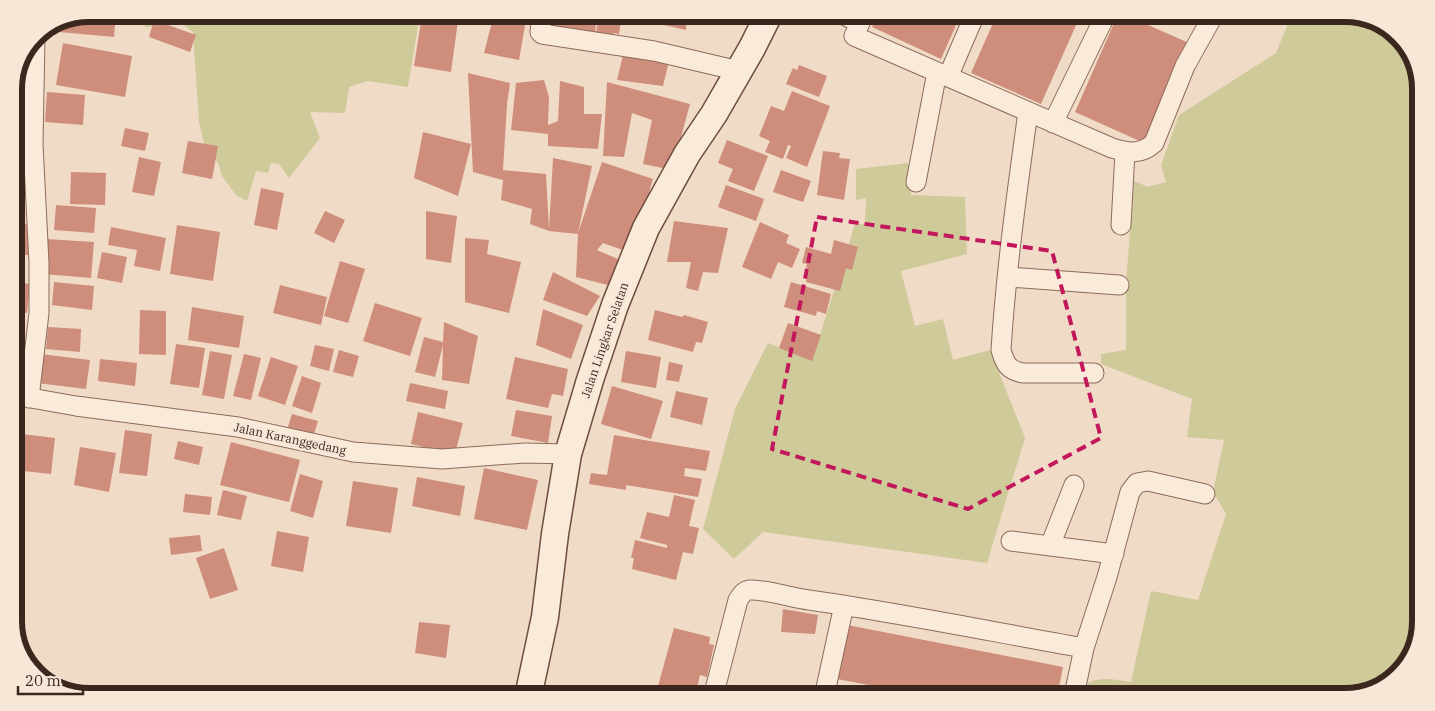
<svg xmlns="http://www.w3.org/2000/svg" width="1435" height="711" viewBox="0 0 1435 711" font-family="'IBM Plex Serif',serif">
<rect width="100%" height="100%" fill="#f0dbc7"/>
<!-- green -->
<path fill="#ceca9a" d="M136,14H420L408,87L368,81L349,87L345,113L310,112L320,138L289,178L279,164L271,163L268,173L256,171L247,201L236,195L222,176L218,163L205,147L199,122L193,32L181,23L146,27L140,23Z
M1292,14H1346L1379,21L1409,47L1421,84V622L1414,655L1388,685L1346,697H1077C1088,673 1109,679 1131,682L1151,591L1198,600L1226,514L1213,492L1224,440L1187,437L1192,399L1101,364V354L1126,350V282L1134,181L1148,187L1166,182L1161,165L1179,115L1276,53Z
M908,163L911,195L965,197L967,254L901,271L915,326L943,319L953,360L990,350L1025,438L987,563L763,532L734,559L703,529L735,409L768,343L812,360L855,224H865L866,198L856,200V169Z"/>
<!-- building -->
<path fill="#cf8d7c" d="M89,14H116L114,37L59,32V26Z
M494,14H527L519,60L484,53Z
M547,14H597L595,33L545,27Z
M599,14H622L619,34L613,33L612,40L596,33Z
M659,14H687L686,30L659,24Z
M878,14H961L941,59L872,27Z
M997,14H1081L1041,104L971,73Z
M1118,14H1123L1189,43L1144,143L1075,112Z
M422,15L458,21L451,72L414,66Z
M154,20L196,35L190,52L149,37Z
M63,43L132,56L125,97L56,85Z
M624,51L668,65L663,86L617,80Z
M799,65L827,76L819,97L786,84L793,68L797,70Z
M468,73L510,83L507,104L503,170L546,174L549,229L553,158L592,166L578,233L602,162L653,179L631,253L603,243L597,250L620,260L608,285L576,277L578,234L549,231L530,224L532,209L501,200L503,180L473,172Z
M544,80L549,97L548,125L558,121L560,81L584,87V114H602L598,149L548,146V134L511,130L516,83Z
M607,82L690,104L672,170L643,164L652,120L632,113L624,157L603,156Z
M14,88L19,89L17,115L14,114Z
M792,91L830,106L807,167L786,158L791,146L788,145L783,159L765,152L770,141L759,136L771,106L784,111Z
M47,92L85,95L83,125L45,122Z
M14,123L26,124L23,162L14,161Z
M125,128L149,133L145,151L121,146Z
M423,132L471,144L458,196L414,178Z
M727,140L768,156L754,191L728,181L733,169L718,163Z
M188,141L218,146L212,179L182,173Z
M823,151L840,153L839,158L850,159L844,200L817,195Z
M139,157L161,162L154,196L132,192Z
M14,170H21L19,206H14Z
M781,170L811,181L803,202L773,192Z
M71,172L106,173L105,205L70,204Z
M726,185L764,199L756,221L718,207Z
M261,188L284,193L277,230L254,225Z
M56,205L96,208L94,233L54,230Z
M325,211L345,220L334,243L314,233Z
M426,211L457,216L451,263L426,259Z
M674,221L728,228L718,273L703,272L698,291L686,288L691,262H667Z
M760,222L789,235L786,243L800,249L792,268L778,262L771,279L742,267Z
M31,224L32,255H14V225Z
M177,225L220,232L213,281L170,274Z
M111,227L166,238L160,271L134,266L137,250L108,245Z
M465,238L489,240L487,254L521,262L509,313L465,302Z
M46,239L94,242L91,278L43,274Z
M834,240L858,247L852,270L846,268L840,291L806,282L809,269L806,268L807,264L802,263L806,247L831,254Z
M102,252L127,257L122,283L97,278Z
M340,261L365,269L348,323L324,316Z
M553,272L600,296L587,316L543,300Z
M14,282L30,284L27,313L14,312Z
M54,282L94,286L92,310L52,305Z
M791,282L831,294L826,314L817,311L816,316L784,307Z
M280,285L327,297L321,325L273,313Z
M375,303L422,318L410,356L363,341Z
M192,307L244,316L239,348L188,340Z
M543,309L583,325L571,359L536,345Z
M140,310L166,311V355L139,354Z
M655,310L682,317L684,315L708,322L702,343L696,342L693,352L648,340Z
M444,322L478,336L469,384L442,380L443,345L435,377L415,372L424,337L443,342Z
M788,323L821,335L812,361L779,348Z
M48,327L81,329L80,352L46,349Z
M176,344L205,348L199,388L170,384Z
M315,345L334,349L329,371L310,366Z
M339,350L359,356L353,377L333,372Z
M210,351L232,355L224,399L202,395Z
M626,351L661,357L656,388L621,382Z
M40,354L90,360L86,389L37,383Z
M244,354L261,358L251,400L233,396Z
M271,357L298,366L285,405L258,396Z
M515,357L568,369L563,396L552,394L548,408L506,399Z
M100,359L137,363L135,386L98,381Z
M669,362L683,365L679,382L666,380Z
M302,376L321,383L312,413L292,406Z
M410,383L448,391L445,409L406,401Z
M612,386L663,401L651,439L601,424Z
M676,391L708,398L702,425L670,417Z
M516,410L552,416L548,443L511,436Z
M418,412L463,423L455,454L411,444Z
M292,414L318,421L313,437L287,430Z
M125,430L152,434L147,476L119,473Z
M14,433L55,438L51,474L14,470Z
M614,435L710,451L706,471L685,468L684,476L702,479L698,497L626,485V490L589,484L591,473L607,475Z
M178,441L203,447L199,465L174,459Z
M231,442L300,460L289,502L220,485Z
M80,447L116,453L109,492L74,485Z
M484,468L538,480L527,530L474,519Z
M300,474L323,481L313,518L290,511Z
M417,477L465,486L460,516L412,506Z
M353,481L398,488L391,533L346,526Z
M223,490L247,496L241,520L217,515Z
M185,494L212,497L210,515L183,512Z
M674,495L695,500L689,526L699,528L693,554L683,552L676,580L632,569L634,558H631L635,540L667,548V545L640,538L647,512L669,517Z
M277,531L309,537L303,572L271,566Z
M200,535L202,551L171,555L169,538Z
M224,548L238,590L210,599L196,558Z
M783,609L818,615L815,634L781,632Z
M419,622L450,625L446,658L415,653Z
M842,624L1063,667L1057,697H931L832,678Z
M674,628L710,637L709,644L714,645L707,677L700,675L695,697H655Z"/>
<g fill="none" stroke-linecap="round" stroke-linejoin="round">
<!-- street casing -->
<g stroke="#8c6b5b" stroke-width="21">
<path id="street" d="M542,14L540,32L542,34L654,51L739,71
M842,14L860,23
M864,14L854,36L1112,148C1128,153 1141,155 1154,143L1185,66L1214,14
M948,77L975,14
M1028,112C1017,191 1006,271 1001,350C1005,364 1008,370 1023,373H1094
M1053,123L1106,14
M916,182L937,72
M1121,225L1125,152
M1008,277L1119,285
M14,395L76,406L238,427L353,452L442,459L525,453L568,454
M29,398L39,313V263L33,144L35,38
M1011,541L1114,554
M1050,546L1074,485
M713,697L738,600C741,596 743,591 749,590C764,589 793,598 809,600C901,613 993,632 1084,648L1107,577L1130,492L1137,483L1148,481L1205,494
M824,697L844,605
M1072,697L1076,686L1084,648"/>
</g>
<!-- secondary casing -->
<g stroke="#6e4d3e" stroke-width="29">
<path id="secondary" d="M528,697L545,617L555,534L568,454L590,380L615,305L646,228L687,154L714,114L752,48L769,14"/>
</g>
<!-- street -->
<use href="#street" stroke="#faeada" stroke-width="19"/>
<!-- secondary -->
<use href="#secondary" stroke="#faeada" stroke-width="26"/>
</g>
<!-- marked area -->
<path fill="none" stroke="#c2185b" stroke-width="4" stroke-dasharray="10 6" stroke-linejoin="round" d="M817,217L1052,251L1101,438L968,509L772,449Z"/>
<g text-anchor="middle" stroke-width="5" stroke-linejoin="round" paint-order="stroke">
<!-- street labels -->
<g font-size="12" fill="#3c271f" stroke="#f7e7d7">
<text transform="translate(605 340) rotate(-71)" y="4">Jalan Lingkar Selatan</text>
<text transform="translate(290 439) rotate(12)" y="4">Jalan Karanggedang</text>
</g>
</g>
<!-- crop -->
<path d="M0 0H1435V711H0ZM89 22H1345A67 67 0 0 1 1412 89V621A67 67 0 0 1 1345 688H89A67 67 0 0 1 22 621V89A67 67 0 0 1 89 22Z" fill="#f7e7d7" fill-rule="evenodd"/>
<path fill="none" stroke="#3c271f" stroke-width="6" d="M89 22H1345A67 67 0 0 1 1412 89V621A67 67 0 0 1 1345 688H89A67 67 0 0 1 22 621V89A67 67 0 0 1 89 22Z"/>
<!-- scale -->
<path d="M18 686v8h65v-8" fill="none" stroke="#3c271f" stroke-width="2.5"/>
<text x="25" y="686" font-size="15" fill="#3c271f" stroke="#f7e7d7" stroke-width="4" paint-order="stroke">20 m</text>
</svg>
